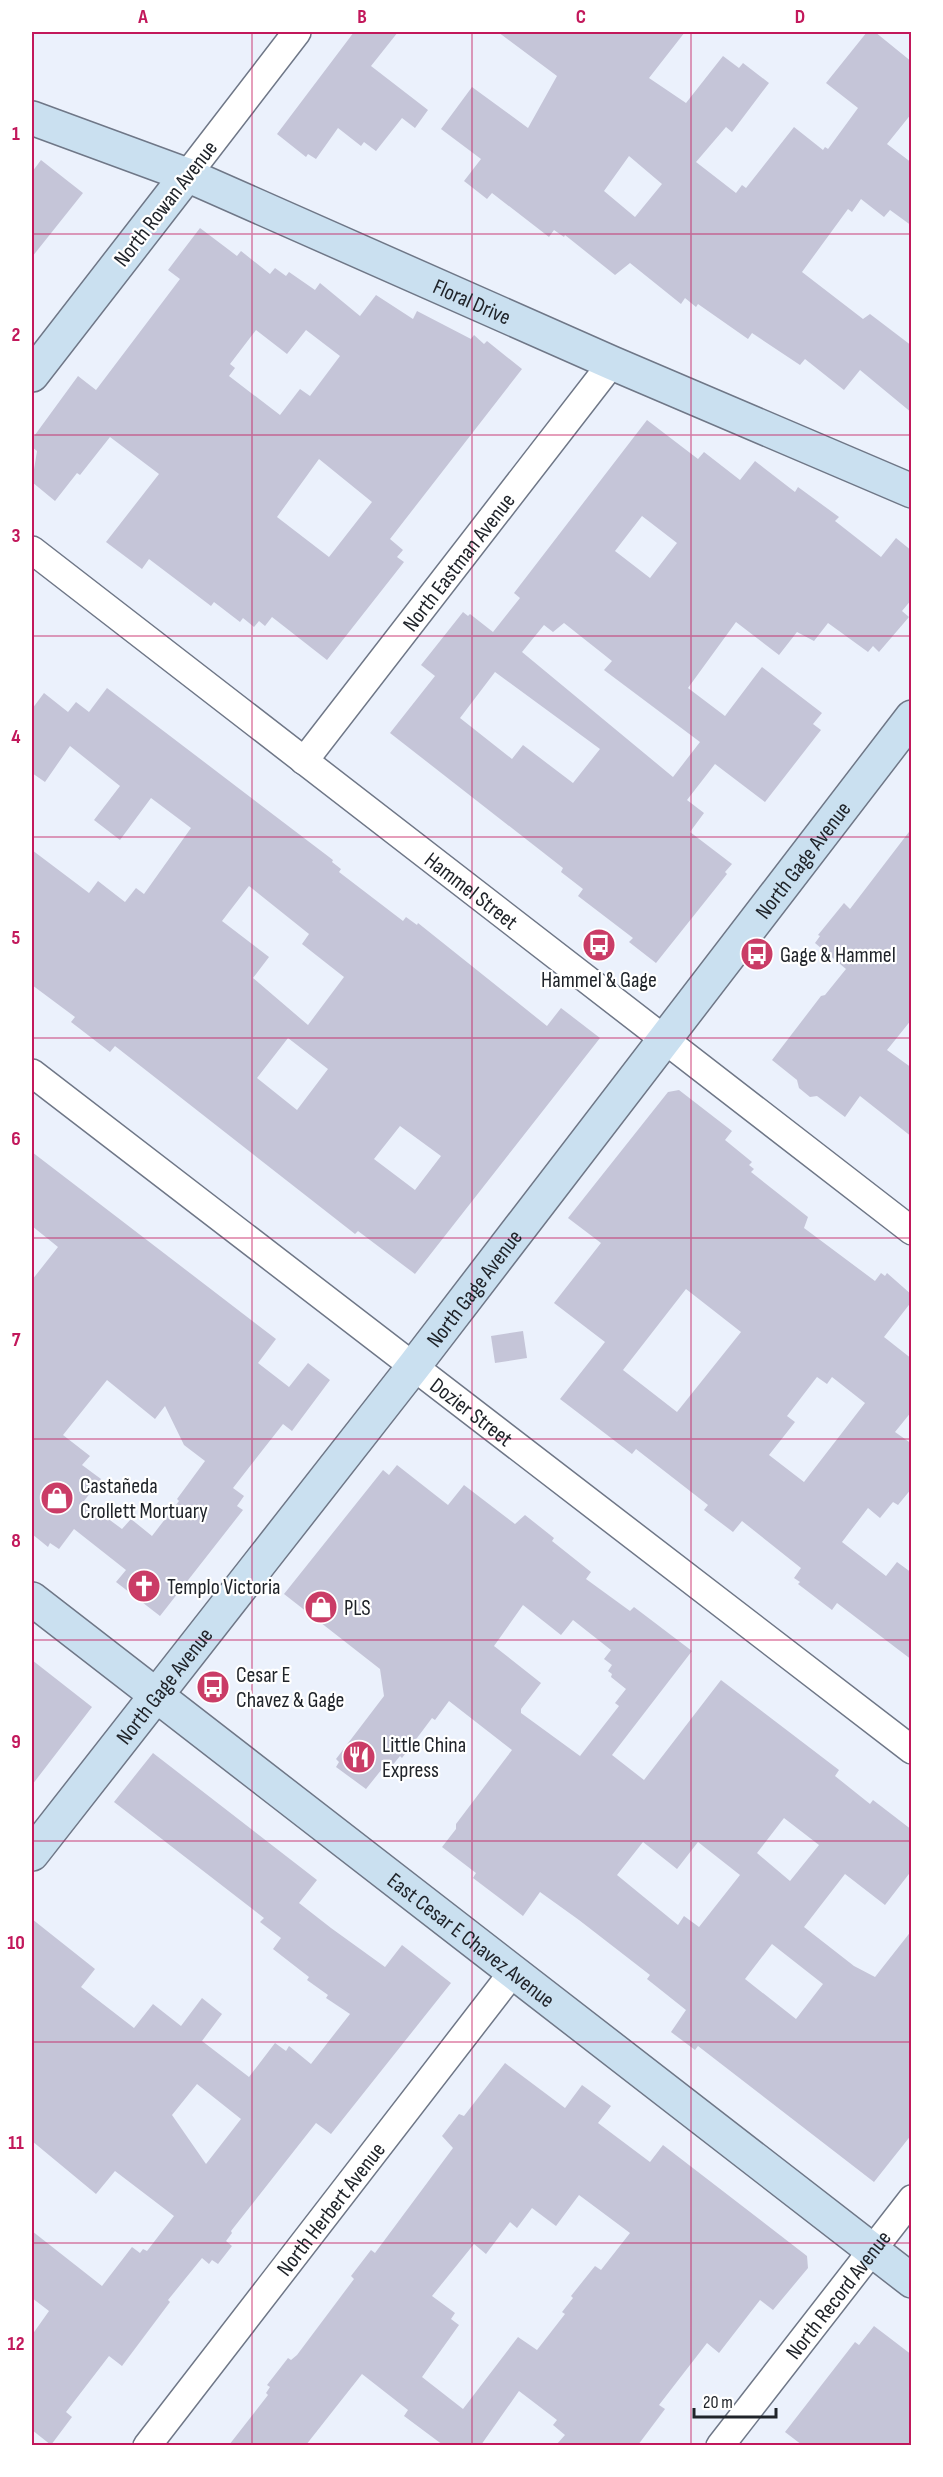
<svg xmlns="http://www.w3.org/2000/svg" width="943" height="2477" viewBox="0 0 943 2477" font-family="'Sofia Sans Condensed',sans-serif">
<rect width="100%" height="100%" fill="#ebf1fc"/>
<!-- building -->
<path fill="#c5c5d8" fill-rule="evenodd" d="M354,32H398L371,66L428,110L415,128L402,118L376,151L364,142L361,146L338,128L316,159L308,154L306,157L277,134Z
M498,32H685L649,78L686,103L723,56L739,68L743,63L769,83L732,132L726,127L696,162L736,193L742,185L746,188L794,127L823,150L825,147L828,149L858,108L826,83L867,32H875L912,62V113L887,144L912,163V226L890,210L884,217L861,199L852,212L848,209L802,272L863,319L870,314L912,346V413L860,370L844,390L805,359L800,365L752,333L748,339L698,304L696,307L685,298L681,304L630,263L615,275L565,235L564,237L554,230L549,237L492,193L487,199L464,181L481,159L441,129L472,87L528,128L557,76ZM629,156L662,184L635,217L604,191Z
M41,160L83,193L32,257V172Z
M200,228L237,256L241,251L270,274L275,268L286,276L289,272L315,290L320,283L360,316L376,295L413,319L417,311L471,339L474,335L484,344L487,341L522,369L390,539L403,550L397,557L404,562L327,660L272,617L265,626L259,621L254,627L243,618L240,622L214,602L211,606L149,559L142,569L106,542L159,474L110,437L80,475L77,473L55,501L32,482L37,451L32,447V439L78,376L96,390L180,279L168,270ZM256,330L287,354L306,330L340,356L310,396L300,389L280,415L229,376L235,368L230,364ZM319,459L372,502L329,557L277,517Z
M647,420L698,459L704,452L740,480L755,461L795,492L798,487L839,517L835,521L881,557L896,538L912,551V599L902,611L909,617L879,652L873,646L868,652L828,623L814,641L797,632L779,655L736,622L688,688L725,716L762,667L822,713L813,724L821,730L765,802L715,764L687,800L704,813L690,832L732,864L725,872L727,874L656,963L629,942L633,938L578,896L583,889L561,872L563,868L390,733L435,676L421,665L463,612L468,616L470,614L493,632L520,598L514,593ZM642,516L677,543L650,578L615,551ZM564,623L612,661L604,670L700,742L673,777L522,652L544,625L553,632ZM495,672L600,749L573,783L523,745L512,759L460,718Z
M107,688L333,860L332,862L341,869L339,872L403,921L406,917L417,925L418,923L547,1026L561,1008L600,1038L415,1274L358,1231L355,1234L115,1046L110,1052L71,1022L75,1017L32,985V850L89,893L98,881L125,902L136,888L144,894L191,828L151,798L120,840L94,820L120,786L70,746L45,782L32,773V709L44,693L68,712L76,702L89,712ZM249,886L309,934L302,944L344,977L308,1025L253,978L269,957L222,921ZM288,1038L328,1069L297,1110L257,1078ZM400,1126L441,1156L415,1190L374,1159Z
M912,828V1019L887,1050L912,1068V1137L860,1096L845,1117L817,1096L810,1097L799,1088L797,1080L772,1060L821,996L825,995L846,969L815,943L820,936L818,935L844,903L850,909Z
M679,1090L732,1131L725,1140L752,1162L749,1165L754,1169L751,1172L808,1217L804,1228L875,1281L881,1273L885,1276L887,1273L912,1295V1301L884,1337L912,1359V1411L895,1432L912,1444V1488L898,1505L893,1502L880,1518L868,1508L842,1542L886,1576L897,1562L912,1573V1660L837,1603L832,1610L798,1584L800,1582L794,1578L801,1568L742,1521L733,1532L704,1510L708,1505L636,1449L632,1454L560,1399L605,1342L554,1303L601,1243L568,1218L668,1092ZM686,1289L741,1332L677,1412L623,1370ZM817,1377L827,1384L832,1377L865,1403L804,1482L769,1455L795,1422L787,1416Z
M32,1152L276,1339L258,1363L289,1387L308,1363L330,1380L292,1431L283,1424L233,1488L244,1496L237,1506L243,1510L160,1616L116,1582L126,1570L74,1529L59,1549L50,1543L48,1547L32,1534V1280L58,1247L32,1226ZM107,1380L155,1419L165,1406L184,1445L205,1461L177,1499L179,1501L152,1536L131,1519L122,1529L84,1501L101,1479L82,1465L90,1456L63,1435Z
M523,1331L527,1358L495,1363L491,1336Z
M397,1465L448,1505L464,1485L515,1524L525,1515L554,1538L552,1541L591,1572L586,1579L630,1611L634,1607L692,1651L612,1755L644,1780L721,1680L839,1770L835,1776L870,1804L873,1800L912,1830V1870L885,1905L845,1874L804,1927L854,1966L875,1977L912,1930V2134L874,2182L698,2046L695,2050L671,2032L686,2010L647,1979L650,1975L579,1920L540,1892L523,1916L473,1878L476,1873L442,1847L456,1829V1824L512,1750L449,1701L435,1720L432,1718L402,1758L400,1756L387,1772L382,1769L366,1789L336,1767L339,1762L336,1759L384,1696L380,1669L284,1594L383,1470L389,1475ZM523,1605L561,1635L573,1620L611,1650L604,1659L612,1665L608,1671L612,1674L611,1677L626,1689L615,1703L619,1706L580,1756L521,1713V1709L541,1683L494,1646ZM784,1818L819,1845L790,1881L757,1853ZM643,1842L677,1869L698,1842L740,1875L699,1927L684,1916L678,1925L617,1875ZM772,1944L823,1984L796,2019L745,1979Z
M32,1660L92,1707L32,1785Z
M153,1753L317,1880L299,1903L331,1928L385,1967L402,1945L451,1983L331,2134L316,2123L231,2231L232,2233L226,2241L232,2246L218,2264L212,2260L209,2264L202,2258L168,2300L170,2302L122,2366L109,2356L66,2412L72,2417L51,2445L32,2430V2335L49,2311L32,2298V2231L102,2286L132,2247L140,2253L143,2249L147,2251L174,2216L115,2171L96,2194L32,2141V1919L95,1969L81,1987L134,2028L153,2004L181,2026L202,1998L222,2014L202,2041L249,2077L275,2043L286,2051L289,2046L311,2064L350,2014L326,1998L328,1995L307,1980L309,1977L273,1949L281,1938L260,1922L264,1918L114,1802ZM197,2084L241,2119L206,2164L172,2115Z
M505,2063L565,2108L582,2085L611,2106L598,2123L650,2162L663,2145L807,2256L808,2268L773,2310L760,2300L719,2353L707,2343L659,2405L665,2409L638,2445H556L565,2435L553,2425L557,2420L519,2391L481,2445H443L404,2416L408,2410L362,2374L306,2445H229L268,2395L266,2393L270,2387L267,2385L288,2358L291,2360L297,2355L354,2279L351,2276L371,2250L375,2253L453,2148L442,2136L459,2114L464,2116ZM579,2195L630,2233L601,2270L595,2266L571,2296L573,2298L562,2312L565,2314L537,2350L518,2337L463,2409L422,2377L459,2325L451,2319L455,2313L432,2296L474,2244L486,2254L510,2222L517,2228L532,2208L556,2226Z
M874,2326L912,2355V2445H802L785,2432L855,2342L859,2345Z"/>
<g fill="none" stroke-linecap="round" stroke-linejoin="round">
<!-- street casing -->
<g stroke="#6f7787" stroke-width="30">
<g id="street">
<path d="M187,175L297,32"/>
<path id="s1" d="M32,550L912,1231"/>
<path id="s2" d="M304,761L612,363"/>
<path id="s3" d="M32,1073L912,1750"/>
<path id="s4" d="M147,2446L513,1972"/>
<path id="s5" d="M720,2446L912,2199"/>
</g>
</g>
<!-- secondary casing -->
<g stroke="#6f7787" stroke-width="36">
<g id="secondary">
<path id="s6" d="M32,118L187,175L612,363L912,491"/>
<path d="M32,375L187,175"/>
<path id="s7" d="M32,1599L912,2281"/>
<path id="s8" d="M32,1854L414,1366L912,717"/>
</g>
</g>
<!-- street -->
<use href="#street" stroke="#fff" stroke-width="27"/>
<!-- secondary -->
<use href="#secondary" stroke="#cae0f0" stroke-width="33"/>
</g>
<!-- grid -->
<path fill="none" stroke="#c2185b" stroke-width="1.5" stroke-opacity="0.55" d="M252,32V2446M472,32V2446M691,32V2446M32,234H912M32,435H912M32,636H912M32,837H912M32,1038H912M32,1238H912M32,1439H912M32,1640H912M32,1841H912M32,2042H912M32,2243H912"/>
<!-- icons -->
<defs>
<g id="bus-disc" transform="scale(1.725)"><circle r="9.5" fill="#ca3c66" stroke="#fff"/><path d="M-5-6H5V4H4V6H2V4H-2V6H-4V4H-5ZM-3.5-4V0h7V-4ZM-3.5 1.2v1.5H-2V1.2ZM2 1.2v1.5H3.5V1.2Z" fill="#fff"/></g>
<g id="shop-disc" transform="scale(1.725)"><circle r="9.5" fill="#ca3c66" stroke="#fff"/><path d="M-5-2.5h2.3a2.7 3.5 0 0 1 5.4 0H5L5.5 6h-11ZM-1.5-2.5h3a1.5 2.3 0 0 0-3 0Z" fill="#fff"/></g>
<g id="church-disc" transform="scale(1.725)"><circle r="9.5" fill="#ca3c66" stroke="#fff"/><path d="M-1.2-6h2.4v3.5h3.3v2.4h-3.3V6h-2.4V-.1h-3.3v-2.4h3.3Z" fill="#fff"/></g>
<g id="restaurant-disc" transform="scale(1.725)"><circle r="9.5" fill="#ca3c66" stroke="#fff"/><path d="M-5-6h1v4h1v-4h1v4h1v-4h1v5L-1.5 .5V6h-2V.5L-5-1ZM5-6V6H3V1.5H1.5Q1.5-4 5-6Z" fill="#fff"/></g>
</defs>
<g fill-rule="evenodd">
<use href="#bus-disc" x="599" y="945"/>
<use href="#bus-disc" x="757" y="954"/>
<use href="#shop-disc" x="57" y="1498"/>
<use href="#church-disc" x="144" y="1586"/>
<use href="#shop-disc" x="321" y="1607"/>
<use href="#bus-disc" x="213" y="1687"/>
<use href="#restaurant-disc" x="359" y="1757"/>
</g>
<g text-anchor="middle" stroke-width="4.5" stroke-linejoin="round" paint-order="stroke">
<!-- street labels -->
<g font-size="22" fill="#20242a" stroke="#fff">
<text transform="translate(165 203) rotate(-52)" y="8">North Rowan Avenue</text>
<text dy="8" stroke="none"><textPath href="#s6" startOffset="477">Floral Drive</textPath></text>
<text dy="8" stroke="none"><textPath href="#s2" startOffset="252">North Eastman Avenue</textPath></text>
<text dy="8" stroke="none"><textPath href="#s8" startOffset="1258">North Gage Avenue</textPath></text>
<text dy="8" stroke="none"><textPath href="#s1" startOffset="556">Hammel Street</textPath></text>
<text dy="8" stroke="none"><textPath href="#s8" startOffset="718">North Gage Avenue</textPath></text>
<text dy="8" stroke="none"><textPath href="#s3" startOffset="555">Dozier Street</textPath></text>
<text dy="8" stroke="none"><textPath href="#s8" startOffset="214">North Gage Avenue</textPath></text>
<text dy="8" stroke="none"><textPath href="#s7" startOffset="556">East Cesar E Chavez Avenue</textPath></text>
<text dy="8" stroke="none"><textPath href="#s4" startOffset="300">North Herbert Avenue</textPath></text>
<text dy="8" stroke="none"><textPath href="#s5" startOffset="192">North Record Avenue</textPath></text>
</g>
<!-- poi labels -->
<g font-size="22" fill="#20242a" stroke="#fff" text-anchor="start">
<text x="780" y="962">Gage &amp; Hammel</text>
<text x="599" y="987" text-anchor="middle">Hammel &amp; Gage</text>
<text x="80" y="1493">Castañeda<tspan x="80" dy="25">Crollett Mortuary</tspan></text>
<text x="167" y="1594">Templo Victoria</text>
<text x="344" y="1615">PLS</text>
<text x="236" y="1682">Cesar E<tspan x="236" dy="25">Chavez &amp; Gage</tspan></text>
<text x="382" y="1752">Little China<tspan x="382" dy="25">Express</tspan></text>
</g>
</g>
<!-- border -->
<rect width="943" height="2477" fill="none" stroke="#ffffff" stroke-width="66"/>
<!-- scale -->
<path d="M694 2408v9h82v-9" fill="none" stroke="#20242a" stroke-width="3"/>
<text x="703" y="2408" font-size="18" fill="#20242a" stroke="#ffffff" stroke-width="4.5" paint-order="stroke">20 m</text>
<rect x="33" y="33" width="877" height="2411" fill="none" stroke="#c2185b" stroke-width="2"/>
<g font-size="20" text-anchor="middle" font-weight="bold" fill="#c2185b">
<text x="143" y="23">A</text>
<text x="362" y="23">B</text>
<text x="581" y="23">C</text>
<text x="800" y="23">D</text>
<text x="16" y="140">1</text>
<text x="16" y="341">2</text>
<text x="16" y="542">3</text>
<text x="16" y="743">4</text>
<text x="16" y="944">5</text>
<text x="16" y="1145">6</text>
<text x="16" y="1346">7</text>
<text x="16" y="1547">8</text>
<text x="16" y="1748">9</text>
<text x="16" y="1949">10</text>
<text x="16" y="2149">11</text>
<text x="16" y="2350">12</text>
</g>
</svg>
